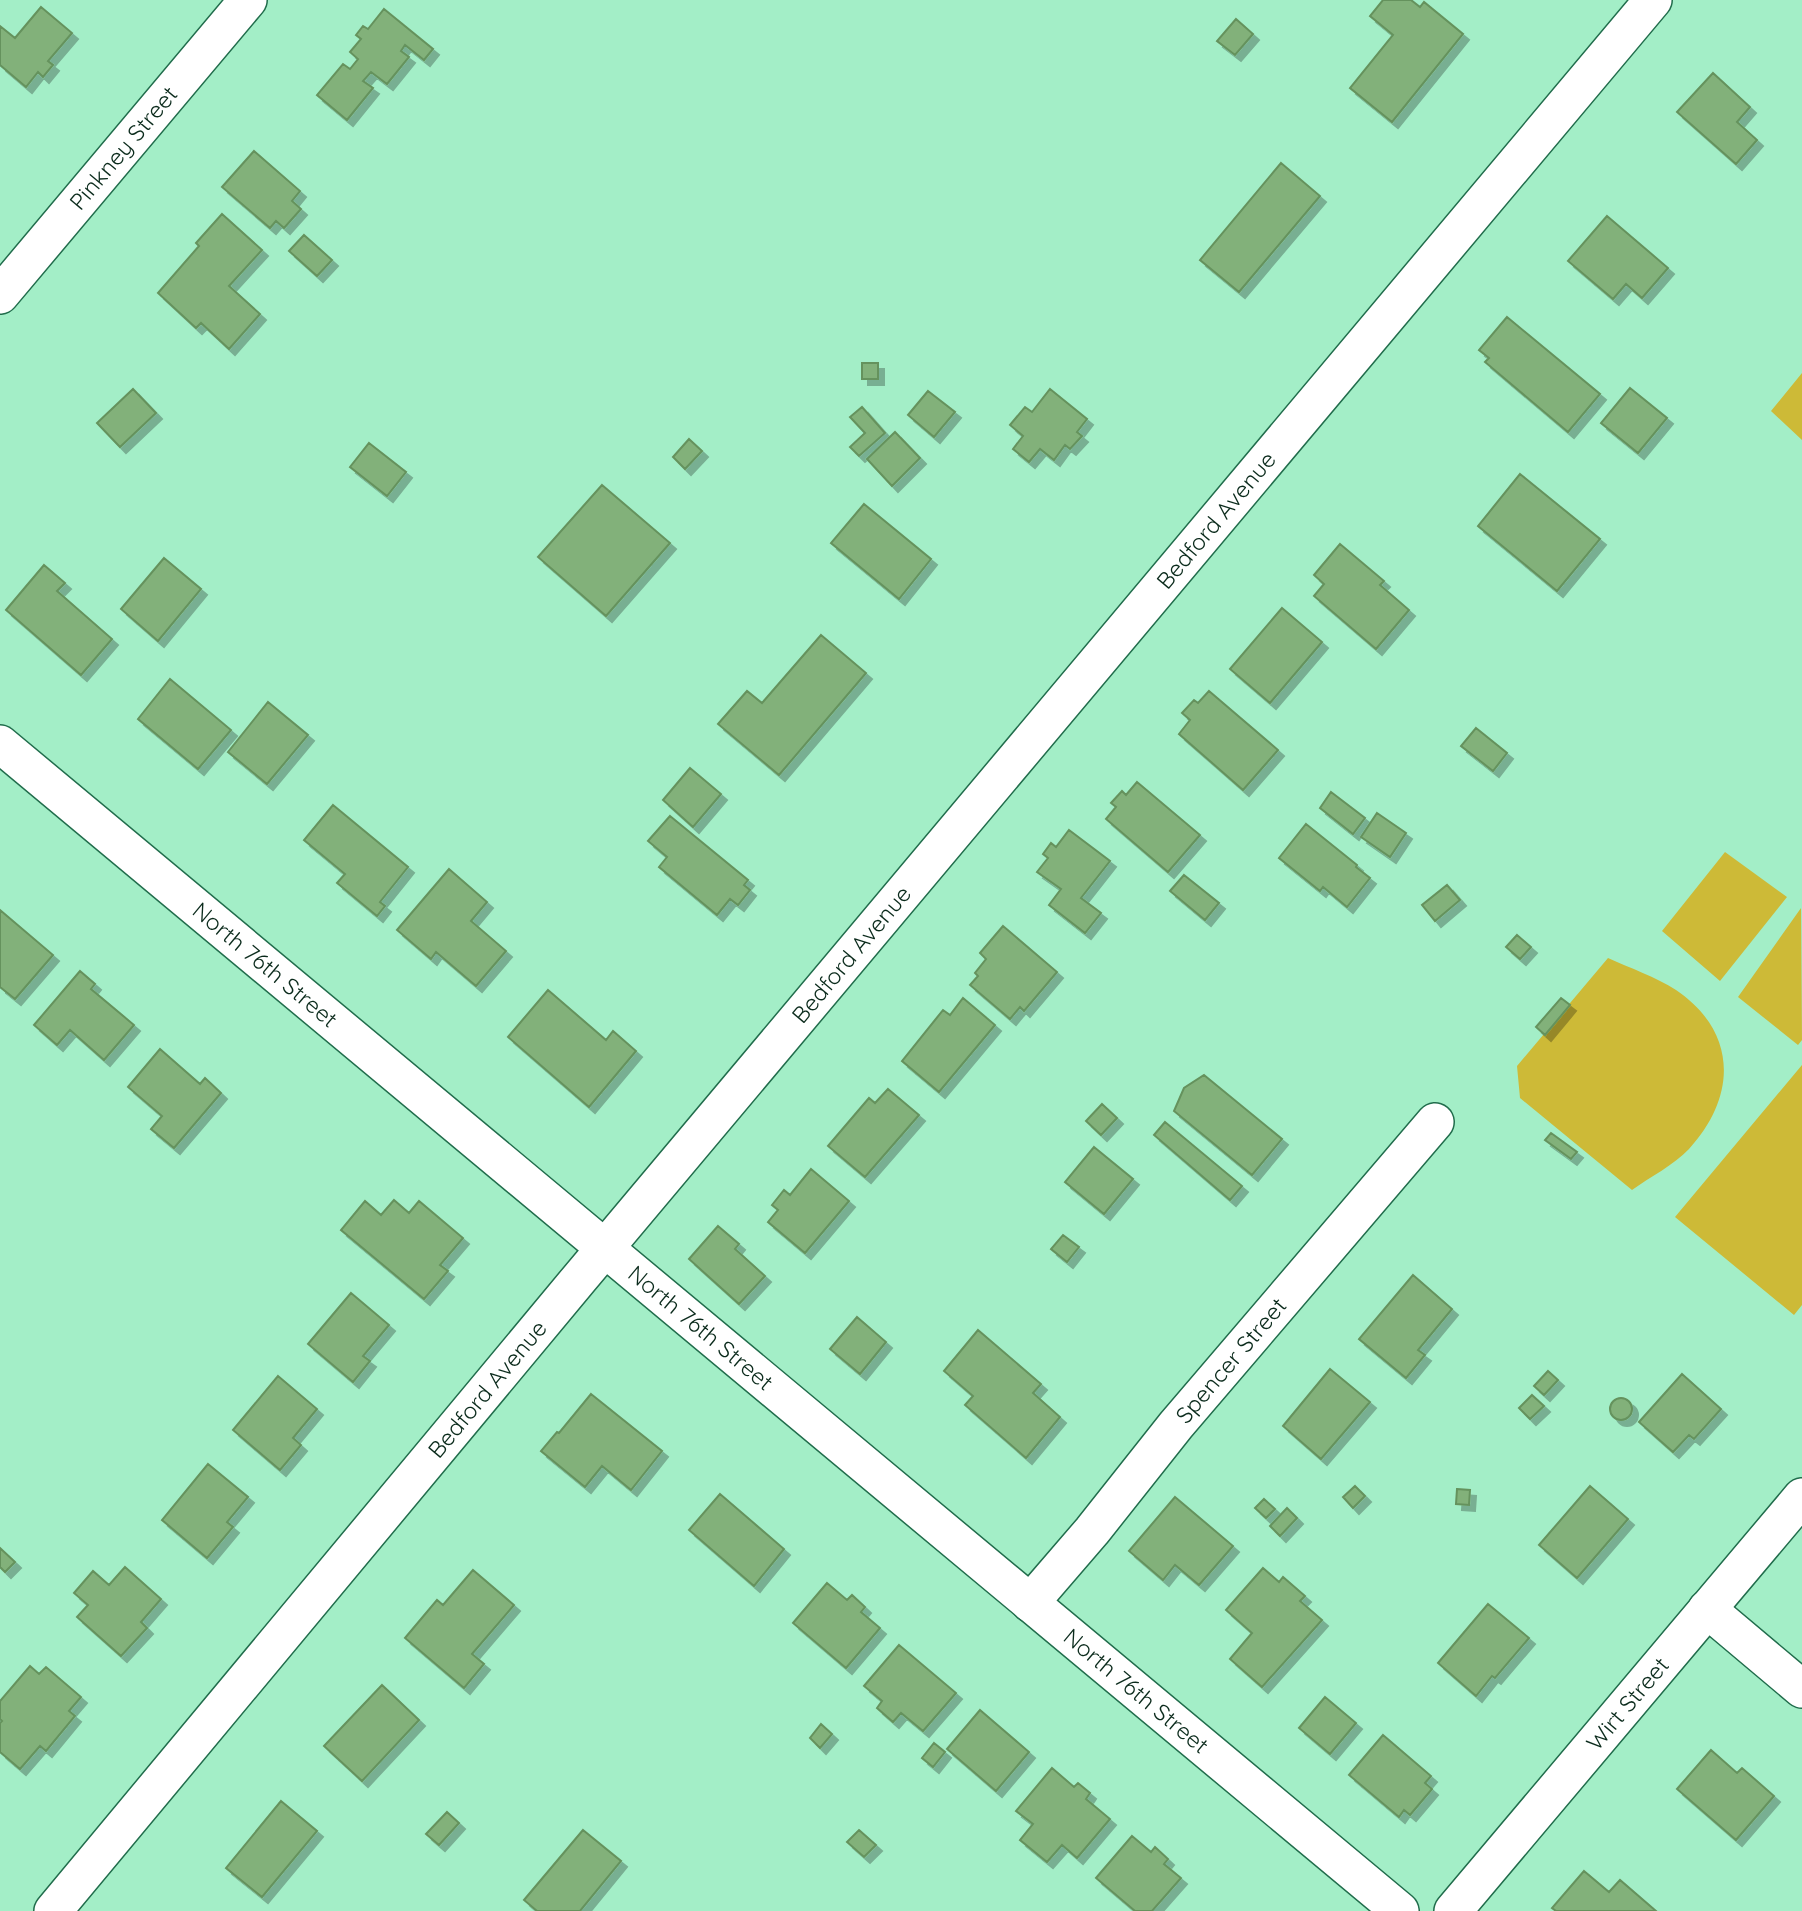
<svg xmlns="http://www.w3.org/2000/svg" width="1802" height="1911" viewBox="0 0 1802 1911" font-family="Quicksand,sans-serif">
<defs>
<filter id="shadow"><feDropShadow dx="6" dy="6" stdDeviation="0" flood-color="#0004"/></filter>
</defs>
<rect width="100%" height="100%" fill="#a3eec7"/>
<!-- green -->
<path fill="#cdba37" d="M1802,373V440L1771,411Z
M1725,852L1787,897L1720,981L1662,931Z
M1801,908L1802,1040L1798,1045L1738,997Z
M1608,958C1630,968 1656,977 1676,990C1738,1032 1737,1097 1689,1149C1674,1165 1650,1177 1632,1190L1520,1098L1517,1066Z
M1802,1065V1305L1794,1315L1675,1217Z"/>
<!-- building -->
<path fill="#82b17a" stroke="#65925d" stroke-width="2" filter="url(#shadow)" d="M1383,0H1411L1420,7L1424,2L1463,34L1392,122L1350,88L1393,35L1370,16Z
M41,7L72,33L48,61L53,65L43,77L38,72L26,87L0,65V26L15,38Z
M384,9L433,49L424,60L405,45L401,51L409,57L387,84L371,72L363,81L373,88L347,120L317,95L343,64L350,69L358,59L350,52L361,39L356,35L363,26L368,29Z
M1236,19L1253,34L1235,55L1217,41Z
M1713,73L1750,107L1737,122L1757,140L1736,164L1677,112Z
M254,151L300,191L292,201L301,209L284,228L276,221L270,228L222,187Z
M1281,163L1320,196L1239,292L1200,260Z
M222,214L262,250L229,286L260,314L229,349L201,323L196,328L158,293L199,246L196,243Z
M1607,216L1668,268L1642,298L1626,284L1613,299L1568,261Z
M304,235L332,260L317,276L289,251Z
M1507,317L1600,394L1568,432L1485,362L1489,358L1479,350Z
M862,363H878V379H862Z
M1630,388L1667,418L1638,453L1601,423Z
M133,389L156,413L120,447L97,423Z
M1050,389L1087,419L1077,432L1082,436L1070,449L1065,445L1054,460L1040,449L1029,462L1013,449L1023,436L1010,425L1025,407L1032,412Z
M928,391L955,412L934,437L908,415Z
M862,407L885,433L859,456L850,447L865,433L850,417Z
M895,432L920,458L892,486L867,459Z
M689,439L702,451L685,469L673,457Z
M369,443L406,472L387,496L350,467Z
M1520,474L1600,539L1557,591L1478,526Z
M602,485L670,543L606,616L538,557Z
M864,504L931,559L899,599L831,543Z
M1340,544L1384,581L1380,585L1409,610L1376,649L1314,596L1324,584L1314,575Z
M164,558L201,589L158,641L121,609Z
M44,565L65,583L57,591L112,639L81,675L6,610Z
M1282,608L1322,642L1270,703L1230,669Z
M821,635L866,673L779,775L718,724L747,691L762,703Z
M170,679L231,730L198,769L138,719Z
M1209,691L1278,750L1243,790L1179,734L1190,720L1182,713L1194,700L1198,703Z
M268,702L308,735L267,784L228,752Z
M1476,728L1507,753L1493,771L1461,746Z
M690,768L721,794L693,827L663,800Z
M1137,782L1200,835L1168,872L1106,819L1116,807L1111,803L1122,791L1126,795Z
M1331,792L1365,818L1353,834L1320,808Z
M333,805L408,867L380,902L385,906L377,916L337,883L345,874L304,840Z
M1377,813L1406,833L1390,857L1361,837Z
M670,816L748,880L744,885L750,890L738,905L730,899L717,915L659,867L667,857L648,841Z
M1306,824L1357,865L1356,867L1370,878L1347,907L1323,887L1320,891L1279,858Z
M1069,830L1110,861L1081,898L1101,913L1085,933L1049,905L1061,889L1037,872L1048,858L1043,854L1051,843L1056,847Z
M449,869L487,902L471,921L506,951L476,986L436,952L431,959L397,930Z
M1184,875L1219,903L1205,920L1170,891Z
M1447,885L1460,900L1435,921L1422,905Z
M0,910L53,955L15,999L0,987Z
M1003,926L1057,972L1024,1011L1020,1007L1010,1019L970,985L978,976L975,973L986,959L980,953Z
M1517,935L1531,947L1520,959L1506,947Z
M80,971L95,984L91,989L134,1025L104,1060L70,1030L57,1045L34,1025Z
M548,990L606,1040L613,1031L636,1051L589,1107L508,1037Z
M963,998L995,1025L939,1092L902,1061L943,1010L950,1015Z
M1561,998L1570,1005L1545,1035L1536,1027Z
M160,1049L200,1084L205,1078L221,1093L174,1148L151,1129L162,1116L128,1087Z
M1204,1075L1282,1139L1252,1175L1174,1111L1184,1088Z
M888,1089L919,1115L865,1177L828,1146L869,1098L875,1103Z
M1102,1104L1117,1118L1101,1135L1086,1121Z
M1165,1122L1242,1186L1230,1200L1154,1135Z
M1551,1133L1577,1152L1571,1159L1545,1140Z
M1094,1147L1133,1179L1104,1214L1065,1182Z
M811,1169L849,1201L805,1253L768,1222L778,1210L772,1205L784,1190L790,1195Z
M394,1200L409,1213L419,1201L463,1238L440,1265L448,1271L424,1299L341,1230L365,1201L381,1215Z
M718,1226L739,1244L735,1249L765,1276L739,1304L689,1259Z
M1063,1235L1079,1247L1067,1262L1051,1249Z
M1413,1275L1452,1309L1418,1350L1425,1355L1406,1378L1359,1339Z
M351,1293L389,1325L363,1356L370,1361L353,1382L308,1344Z
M857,1317L886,1342L860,1374L830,1349Z
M978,1330L1041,1384L1033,1393L1060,1417L1026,1458L965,1405L973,1396L944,1371Z
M1330,1369L1370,1402L1321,1459L1283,1426Z
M1548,1371L1558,1380L1544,1395L1534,1386Z
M1682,1374L1721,1409L1694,1439L1689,1435L1673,1452L1639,1422Z
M278,1376L317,1409L293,1438L301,1445L280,1470L233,1430Z
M591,1394L662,1451L631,1490L602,1466L585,1487L541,1451L557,1432L559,1433Z
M1532,1395L1544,1406L1530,1419L1519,1408Z
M1610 1409a11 11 0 1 1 22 0a11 11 0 1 1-22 0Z
M208,1464L248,1497L227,1522L233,1527L207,1558L162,1520Z
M1355,1486L1365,1496L1353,1508L1343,1497Z
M1590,1486L1628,1519L1577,1578L1539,1545Z
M1457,1489L1470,1490L1469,1505L1456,1504Z
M720,1494L784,1549L754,1586L689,1530Z
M1175,1497L1233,1546L1199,1585L1175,1565L1163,1580L1129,1551Z
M1264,1499L1275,1509L1266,1518L1255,1508Z
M1287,1508L1297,1518L1280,1536L1270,1526Z
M0,1548L15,1562L5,1572L0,1567Z
M125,1567L161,1599L141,1622L147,1628L121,1656L77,1617L88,1605L74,1593L93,1571L109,1585Z
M1263,1568L1279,1582L1283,1577L1305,1596L1300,1601L1322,1620L1262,1687L1230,1659L1252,1633L1226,1610Z
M473,1570L514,1605L472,1654L484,1664L464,1688L405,1638L437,1600L443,1605Z
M827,1583L847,1600L852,1595L865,1607L861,1612L880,1628L846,1668L793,1623Z
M1488,1604L1529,1638L1495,1678L1492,1676L1476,1696L1438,1663Z
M899,1645L956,1693L923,1731L901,1713L893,1722L877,1708L882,1701L864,1686Z
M30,1666L39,1674L46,1667L81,1697L69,1711L75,1716L46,1751L40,1746L20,1769L0,1752V1723L2,1721L0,1719V1701Z
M382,1685L419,1720L362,1781L324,1746Z
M1325,1697L1356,1723L1330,1754L1299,1728Z
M980,1710L1029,1752L996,1791L947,1749Z
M821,1724L832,1734L820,1748L810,1738Z
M1383,1735L1431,1776L1425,1783L1432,1789L1410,1815L1404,1810L1399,1817L1349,1775Z
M934,1743L945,1752L933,1767L922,1758Z
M1711,1750L1737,1773L1742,1768L1774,1796L1736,1840L1677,1789Z
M1052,1768L1074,1787L1078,1783L1090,1793L1086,1799L1110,1819L1077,1858L1062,1845L1047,1862L1020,1840L1033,1824L1016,1811Z
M281,1801L317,1831L262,1897L226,1868Z
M447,1812L459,1823L439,1845L426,1834Z
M583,1830L621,1861L580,1911H537L524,1900Z
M859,1830L876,1845L864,1857L847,1842Z
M1132,1836L1151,1852L1155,1847L1168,1859L1164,1864L1181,1878L1152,1911H1135L1096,1878Z
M1584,1871L1609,1892L1620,1880L1656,1911H1556L1552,1908Z"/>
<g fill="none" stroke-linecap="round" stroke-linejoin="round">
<!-- minor casing -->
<g stroke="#216d4c" stroke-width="40">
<g id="minor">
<path id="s1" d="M0,295L248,0"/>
<path id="s2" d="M0,744L1400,1911"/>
<path id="s3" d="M1030,1603L1092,1531L1176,1425L1435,1122"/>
<path d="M1707,1609L1802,1689"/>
<path id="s4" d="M53,1911L579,1279L1653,0"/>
<path id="s5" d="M1453,1911L1802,1497"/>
</g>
</g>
<!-- minor -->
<use href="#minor" stroke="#fff" stroke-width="37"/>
</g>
<g text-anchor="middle" stroke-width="6" stroke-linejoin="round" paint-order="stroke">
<!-- street labels -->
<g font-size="23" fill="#0b2b1c" stroke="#f7fefa">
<text dy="8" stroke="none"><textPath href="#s1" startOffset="192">Pinkney Street</textPath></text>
<text dy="8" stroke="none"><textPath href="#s4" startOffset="1813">Bedford Avenue</textPath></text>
<text dy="8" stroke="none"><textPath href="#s4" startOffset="1246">Bedford Avenue</textPath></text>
<text dy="8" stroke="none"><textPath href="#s2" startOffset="345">North 76th Street</textPath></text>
<text dy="8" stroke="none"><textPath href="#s2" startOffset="912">North 76th Street</textPath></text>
<text dy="8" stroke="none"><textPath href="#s3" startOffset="315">Spencer Street</textPath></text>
<text dy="8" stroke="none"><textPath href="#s4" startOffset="679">Bedford Avenue</textPath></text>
<text dy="8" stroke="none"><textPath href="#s2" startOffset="1479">North 76th Street</textPath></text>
<text dy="8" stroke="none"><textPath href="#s5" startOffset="271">Wirt Street</textPath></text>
</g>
</g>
</svg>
